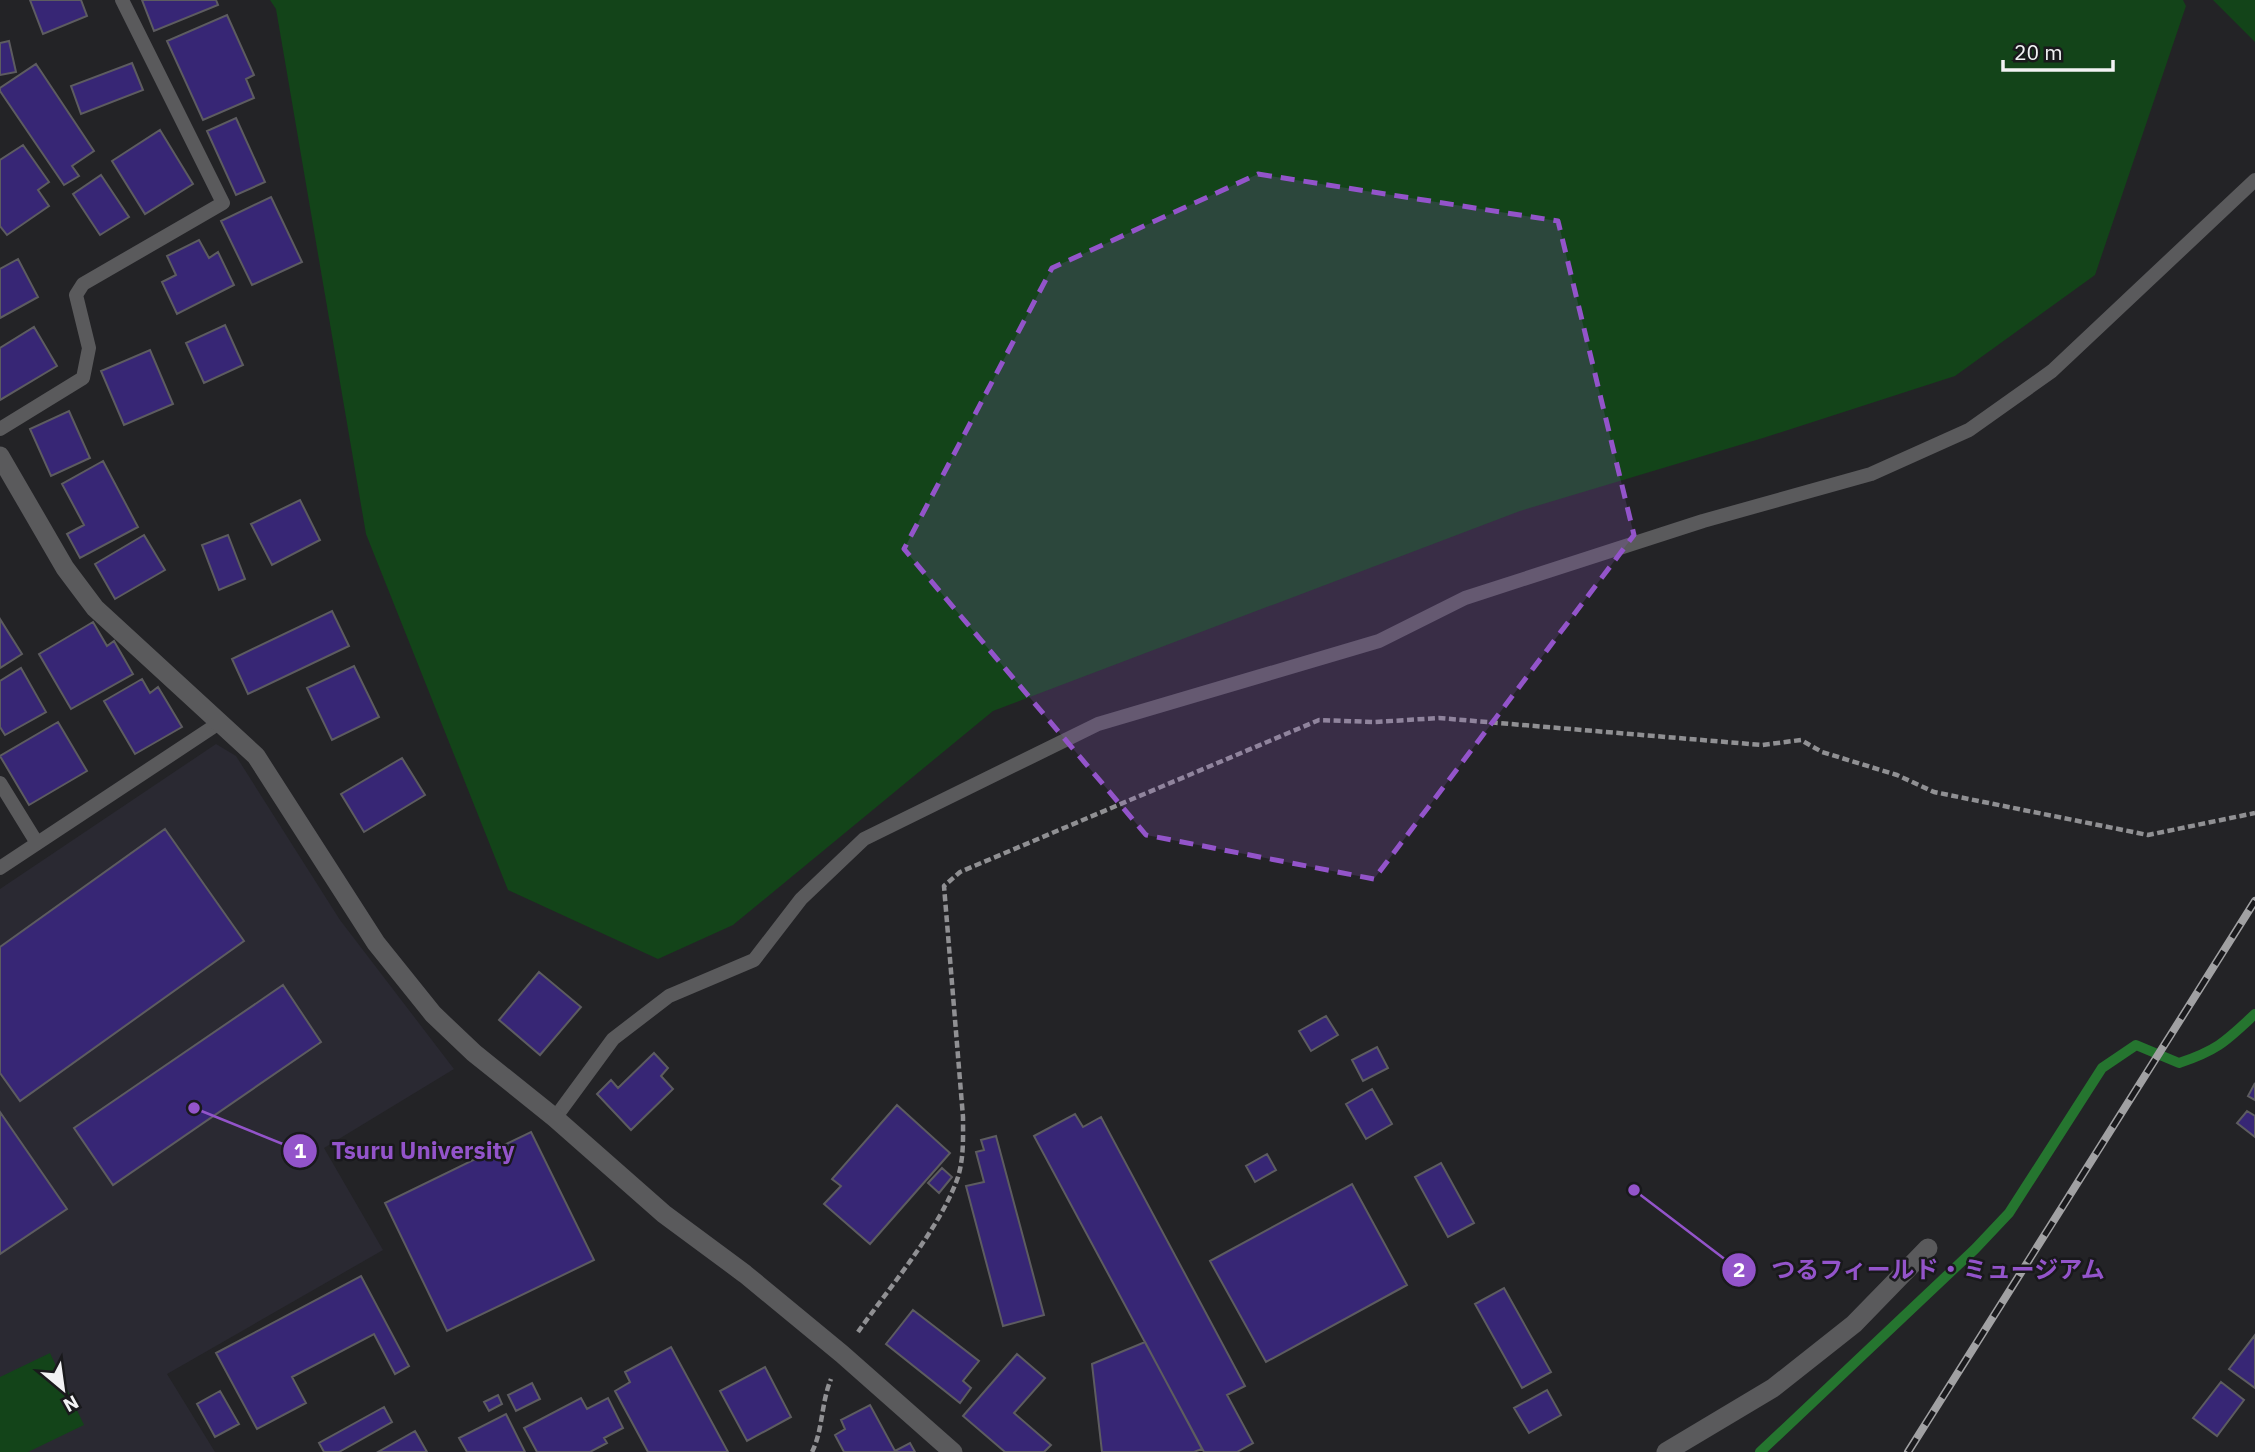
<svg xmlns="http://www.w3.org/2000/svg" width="2255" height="1452" viewBox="0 0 2255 1452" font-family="'IBM Plex Sans','Noto Sans JP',sans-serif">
<rect width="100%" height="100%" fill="#232326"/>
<!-- built -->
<path fill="#2a2932" d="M216,744L236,756L340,920L454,1069L324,1148L383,1250L167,1374L215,1452H0V889Z"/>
<!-- green -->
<path fill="#134419" d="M270,0H2183L2186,6L2095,275L1955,376L1763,438L1520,511L993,711L733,925L658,959L508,890L366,534L276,9Z
M2213,0H2255V42Z
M50,1353L84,1425L28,1452H0V1377Z"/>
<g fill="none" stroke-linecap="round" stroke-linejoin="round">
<!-- stream -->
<path stroke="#25752f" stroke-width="10" d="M1760,1452L1975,1249L2009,1213L2102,1068L2136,1045L2179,1063C2218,1050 2226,1041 2255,1014"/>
</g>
<!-- building -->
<path fill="#372675" stroke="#5d5c60" stroke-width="2" d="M30,0H81L87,16L43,34Z
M142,0H216L218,5L154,31Z
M227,15L254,75L246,79L254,98L203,120L167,41Z
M9,41L16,72L0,75V43Z
M132,63L143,90L81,114L71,86Z
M36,64L94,151L72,166L79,176L64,185L0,91V88Z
M236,118L265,182L236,195L207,131Z
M160,130L193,184L145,214L112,161Z
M23,145L49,182L38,190L49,206L7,235L0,226V160Z
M101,175L129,217L100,235L73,194Z
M271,197L302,262L252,285L221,221Z
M199,240L209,258L218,252L234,285L177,314L162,282L176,275L167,256Z
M18,259L38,297L0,318V269Z
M225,325L243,365L204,383L186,343Z
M34,327L57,366L0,400V348Z
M150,350L173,404L124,425L101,371Z
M69,411L90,458L51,476L30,429Z
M103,461L138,527L80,558L67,534L84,525L62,484Z
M300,500L320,540L272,565L251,524Z
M144,535L165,570L115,599L95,564Z
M228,535L245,579L219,590L202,545Z
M332,611L349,646L248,694L232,659Z
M0,619L22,654L0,668Z
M93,622L107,646L114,641L133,674L71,709L39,654Z
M354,666L379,717L332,740L307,688Z
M21,668L46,712L5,735L0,727V681Z
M142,679L150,693L158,687L182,727L135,754L104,701Z
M58,722L87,771L29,805L0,756Z
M402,758L425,795L364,832L341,794Z
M165,829L244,941L20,1101L0,1073V947Z
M539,972L581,1007L540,1055L499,1020Z
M283,985L321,1042L113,1185L74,1128Z
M1326,1016L1338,1035L1311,1051L1299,1031Z
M1377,1047L1388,1068L1363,1081L1352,1060Z
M654,1053L668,1068L661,1076L673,1089L631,1130L597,1094L611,1080L618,1088Z
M2255,1083V1100L2248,1096Z
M1372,1089L1392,1124L1366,1139L1346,1104Z
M897,1105L950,1153L870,1244L824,1204L841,1186L832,1179Z
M2247,1111L2255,1116V1137L2237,1123Z
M0,1112L67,1209L0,1254Z
M1075,1114L1083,1127L1101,1117L1245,1386L1227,1395L1253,1443L1237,1452H1204L1034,1136Z
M531,1132L594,1260L447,1331L385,1203Z
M996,1136L1044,1315L1003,1326L966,1186L984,1182L976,1152L984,1150L981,1140Z
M1267,1154L1276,1170L1255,1182L1246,1166Z
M1441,1163L1474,1223L1448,1237L1415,1177Z
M942,1168L952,1177L939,1193L928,1183Z
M1352,1184L1407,1285L1266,1362L1210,1261Z
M361,1276L409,1366L395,1374L374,1334L292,1377L306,1403L257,1429L216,1353Z
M1504,1288L1551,1372L1522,1388L1475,1304Z
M913,1310L979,1361L963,1381L971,1388L960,1403L886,1344Z
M2255,1335V1388L2229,1369Z
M1145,1342L1202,1449L1194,1452H1102L1092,1364Z
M671,1347L728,1452H648L615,1391L630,1382L625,1372Z
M1017,1354L1045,1378L1014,1413L1051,1445L1044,1452H1005L963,1416Z
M765,1367L791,1417L747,1441L720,1391Z
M2221,1382L2244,1400L2217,1436L2193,1418Z
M532,1383L540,1399L516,1411L508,1395Z
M1547,1390L1561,1415L1529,1433L1514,1408Z
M220,1391L239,1424L215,1437L197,1404Z
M498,1395L502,1404L489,1411L484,1402Z
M581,1398L587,1409L608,1398L623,1428L604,1438L607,1443L590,1452H537L524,1428Z
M870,1405L895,1451L910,1443L915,1452H844L835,1435L845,1429L841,1420Z
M384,1407L392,1422L339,1452H324L319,1443Z
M506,1414L525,1452H467L459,1438Z
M415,1431L427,1452H378Z"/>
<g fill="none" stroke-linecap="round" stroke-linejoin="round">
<!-- path -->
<path stroke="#909093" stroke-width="4.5" stroke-dasharray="7 3.5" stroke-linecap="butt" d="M858,1332C889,1288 941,1227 958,1177C964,1157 963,1137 963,1117L944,886L960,872L1319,720L1375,722L1439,718L1762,745L1801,740L1822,752L1897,775L1934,792L2148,835L2255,813
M812,1452C823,1430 821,1403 831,1379"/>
<!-- service -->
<path stroke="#5a5a5c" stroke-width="14" d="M0,429L83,378L89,348L76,295L83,284L223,203L122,0
M0,783L37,843
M0,868L219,723
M555,1118L613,1039L669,996L754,960L801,899L864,839L1098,724L1379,641L1465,598L1703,521L1871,474L1969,430L2052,371L2255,180"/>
<!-- minor -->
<path stroke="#5a5a5c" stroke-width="19" d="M0,456L65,568L95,608L256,756L376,943L433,1014L474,1053L555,1118L664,1214L745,1274L842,1354L953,1452
M1666,1452L1773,1388L1854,1324L1928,1248"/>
<!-- rail casing -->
<g stroke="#a1a1a3" stroke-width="8">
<path id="rail" d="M1908,1452L2255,901"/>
</g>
<!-- rail -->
<use href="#rail" stroke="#19191c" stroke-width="5" stroke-dasharray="16" stroke-linecap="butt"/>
</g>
<!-- marked area -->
<path fill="#9354ca" fill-opacity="0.2" stroke="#9354ca" stroke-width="5" stroke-dasharray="14 9" stroke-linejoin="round" d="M1258,174L1558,221L1634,535L1374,879L1146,835L904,549L1052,268Z"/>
<!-- callouts -->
<path fill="none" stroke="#9354ca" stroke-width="2.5" d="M194 1108L300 1151M1634 1190L1739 1270"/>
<g fill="#9354ca" stroke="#19191c" stroke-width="2.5">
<circle cx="194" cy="1108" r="7"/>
<circle cx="1634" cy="1190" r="7"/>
<circle cx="300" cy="1151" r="18"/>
<circle cx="1739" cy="1270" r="18"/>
</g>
<g font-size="21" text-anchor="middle" font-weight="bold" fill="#fff">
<text x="300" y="1158">1</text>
<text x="1739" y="1277">2</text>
</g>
<g font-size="24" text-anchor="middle" font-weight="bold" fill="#9354ca" stroke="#19191c" stroke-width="5" stroke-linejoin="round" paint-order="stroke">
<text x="423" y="1159">Tsuru University</text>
<text x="1938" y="1278">つるフィールド・ミュージアム</text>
</g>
<!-- north arrow -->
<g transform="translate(63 1389) rotate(151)" stroke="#19191c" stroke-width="5" paint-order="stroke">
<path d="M0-5L12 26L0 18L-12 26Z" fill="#f2f2f4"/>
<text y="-10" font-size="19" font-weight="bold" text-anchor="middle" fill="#f2f2f4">N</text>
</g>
<!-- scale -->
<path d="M2003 60v10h110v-10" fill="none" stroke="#f2f2f4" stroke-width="3.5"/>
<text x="2014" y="60" font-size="21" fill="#f2f2f4" stroke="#19191c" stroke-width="5" paint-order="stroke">20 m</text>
</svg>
